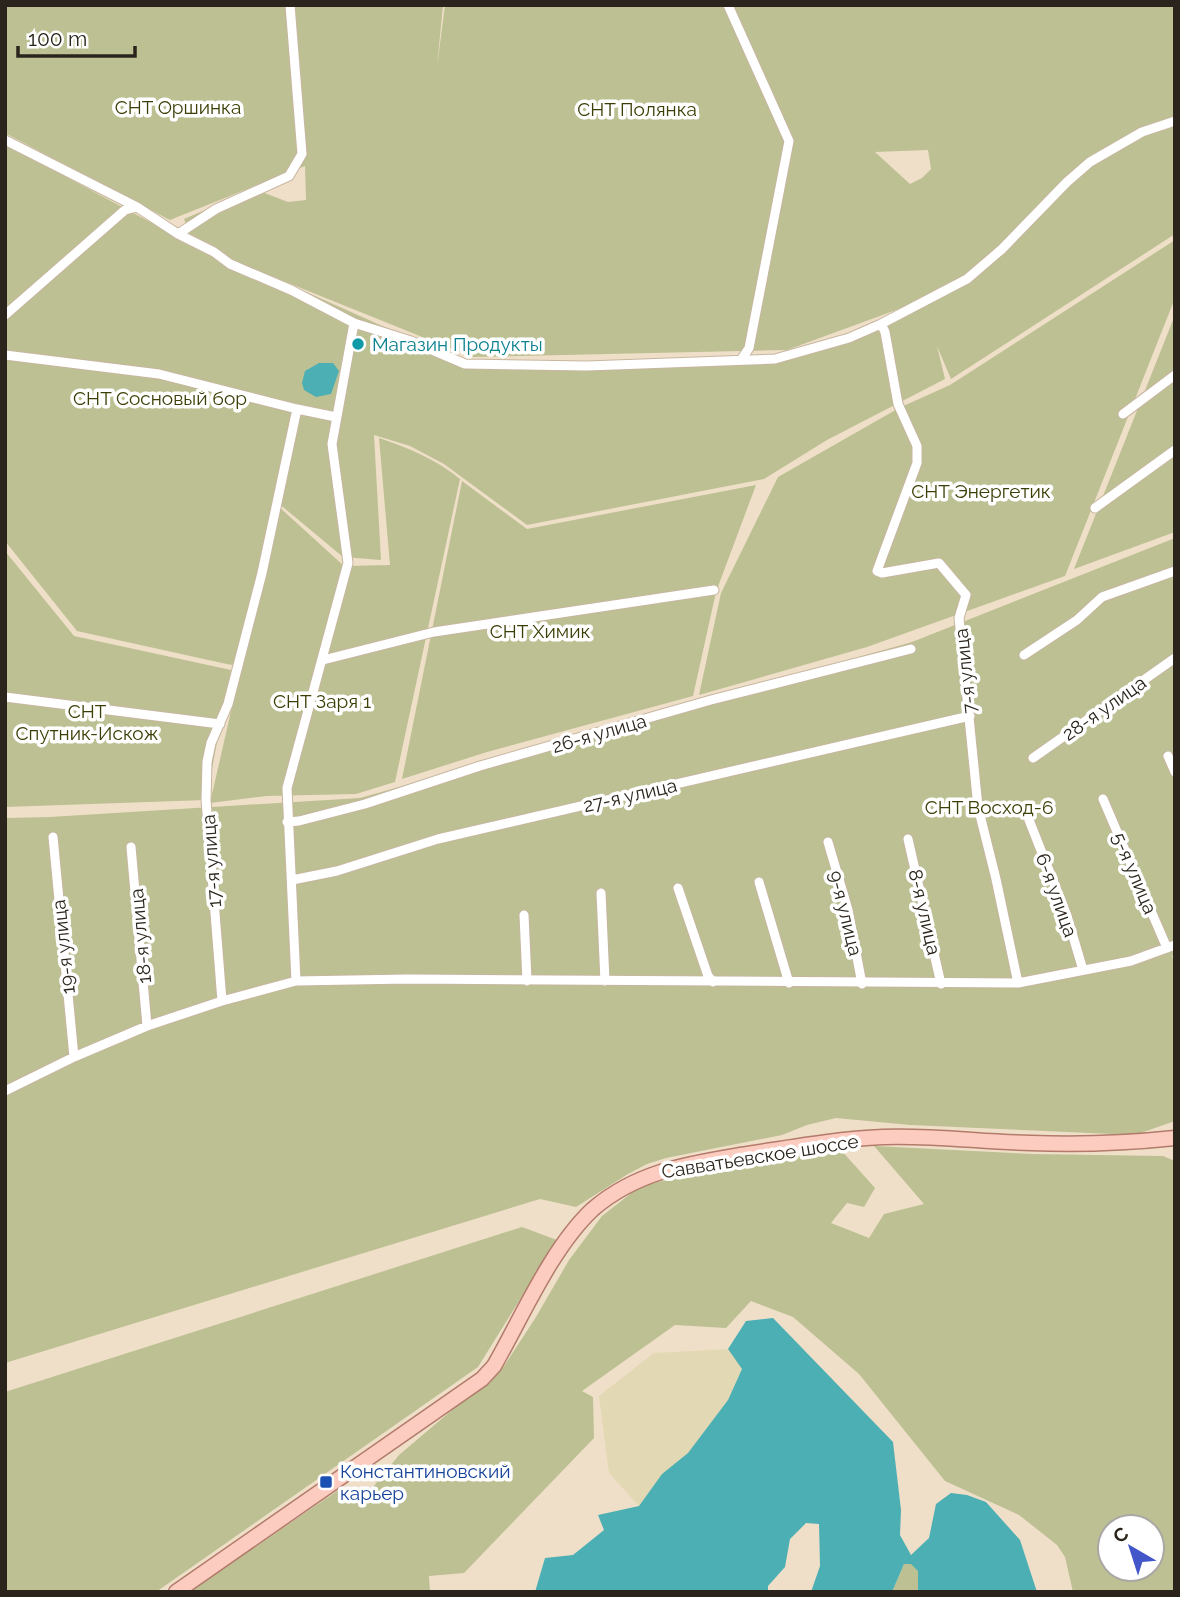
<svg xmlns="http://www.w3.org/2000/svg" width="1180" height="1597" viewBox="0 0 1180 1597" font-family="Raleway,sans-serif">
<rect width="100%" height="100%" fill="#f0dfc8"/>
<!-- green -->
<path fill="#bcc093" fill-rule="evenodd" d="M5,5H443L437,67L445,5H1175V234L951,379L937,346L945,379L827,440L764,479L527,525L444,464L410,446L374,435L381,560L343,557L277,502L237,666L222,663L77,631L5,541V144L163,229L192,239L184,219L254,189L288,202L306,200L305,166L170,220L5,133ZM928,150L931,169L922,178L910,184L875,152ZM266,274L472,357L787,350L918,302L860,330L779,363L463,362Z
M1175,240V298L1065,576L867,647L699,695L721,593L778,477L899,408L950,385Z
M1175,315V532L1074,569Z
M379,438C408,448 436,459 460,479L395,782L356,794L267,796L210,803L278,506L344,566L390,565Z
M462,481L527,529L756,485L716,592L693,696L487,752L402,779Z
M1175,538V954L1172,956L1175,964V1121L1135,1135L910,1125L836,1118L807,1125L782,1135L666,1158L647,1164L628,1174L576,1207L540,1199L5,1363V818L50,817L360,798L912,642Z
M5,551L74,636L231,670L206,800L5,807Z
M874,1146L1032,1154L1163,1156L1175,1161V1592H1073L1065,1557L1057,1545L1019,1515L945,1481L859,1374L793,1317L751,1301L726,1328L675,1325L582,1391L593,1397L594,1438L464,1573L429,1576L430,1592H189L340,1489L373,1487L399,1455L504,1366L536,1317L569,1260L602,1216L639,1187L716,1167L841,1150L875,1188L864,1207L847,1203L831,1223L869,1238L884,1214L924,1204ZM1110,1527H1152V1569H1110Z
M522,1227L557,1240L478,1367L156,1592H5V1392Z
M904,1564H912L918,1571V1592H892Z"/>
<!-- sand -->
<path fill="#e2d8b3" d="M728,1349L742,1369L728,1400L688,1453L662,1474L639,1506L609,1473L599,1396L654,1353Z"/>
<!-- water -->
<path fill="#4bafb3" d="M319,363H333L339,371L331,394L316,397L304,390L302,383L305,371Z
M773,1318L893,1442L901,1510L900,1535L911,1555L929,1538L936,1504L951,1493L967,1495L986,1502L1020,1540L1037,1592H918V1571L911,1564H904L892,1592H811L820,1566L819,1524L806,1523L790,1539L785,1567L768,1586V1592H535L545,1558L573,1555L604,1530L598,1515L639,1506L662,1474L688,1453L728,1400L742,1369L728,1349L746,1321Z"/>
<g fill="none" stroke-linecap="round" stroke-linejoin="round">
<!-- street casing -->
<g stroke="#c7b6a0" stroke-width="11">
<path id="street" d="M728,5L789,141L749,348L741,360
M5,140L137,207L178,234L214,252L230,264L291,290L354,323L411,341L465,364L587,366L775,359L849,338L881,324L967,279L1002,249L1067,182L1090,162L1142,132L1175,121
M178,234L216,209L289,176L302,154L290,5
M5,315L125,210L137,207
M881,324L885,332L898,404L917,446V463L877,571L882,573L939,563L966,595L959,618L978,807L996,879L1018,983
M5,355L159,374L297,409
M1123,414L1175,375
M1095,508L1175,450
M1024,655L1077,620L1102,597L1175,571
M323,660L434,632L714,590
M5,697L220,724
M1168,756L1175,772
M1033,758L1175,658
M1103,799L1167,948
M1029,820L1067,916L1083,970
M287,822L299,821L365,804L480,766L711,700L911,649
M53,837L74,1057
M908,839L941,984
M828,842L848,910L862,984
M131,847L147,1026
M292,880L337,871L438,839L970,716
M759,882L789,983
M678,888L708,976L713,982
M601,893L605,981
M524,915L527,981
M296,981L287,788L348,563L332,444L354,323
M222,1001L206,800L207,762L211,743L228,704L262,573L297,409L336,417
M5,1091L74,1057L147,1026L222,1001L296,981L408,979L1018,983L1131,961L1175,945"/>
</g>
<!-- primary casing -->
<g stroke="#b27b6b" stroke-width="17">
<path id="primary" d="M176,1592L482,1379L494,1366C522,1317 552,1247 593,1209C636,1172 686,1164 740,1155C787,1148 835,1139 883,1137C932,1135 982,1142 1031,1143C1079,1145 1127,1143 1175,1138"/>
</g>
<!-- street -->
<use href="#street" stroke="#fff" stroke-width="9"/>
<!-- primary -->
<use href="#primary" stroke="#fdccc0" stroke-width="14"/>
</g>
<!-- markers -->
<circle fill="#0f9aa8" stroke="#fff" stroke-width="2.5" cx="358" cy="344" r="7"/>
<rect fill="#1a4fb4" stroke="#fff" stroke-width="2.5" x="319" y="1475" width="14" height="14" rx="3.5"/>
<g text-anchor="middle" stroke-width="7" stroke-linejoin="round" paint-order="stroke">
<!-- park labels -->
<g font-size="19" fill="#3c3e05" stroke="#fff">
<text x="178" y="114">СНТ Оршинка</text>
<text x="637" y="116">СНТ Полянка</text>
<text x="160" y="405">СНТ Сосновый бор</text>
<text x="981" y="498">СНТ Энергетик</text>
<text x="540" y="638">СНТ Химик</text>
<text x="322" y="708">СНТ Заря 1</text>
<text x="87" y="718">СНТ<tspan x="87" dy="22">Спутник-Искож</tspan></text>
<text x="989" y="814">СНТ Восход-6</text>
</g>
<!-- culture labels -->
<g font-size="19" fill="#0d838f" stroke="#fff" text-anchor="start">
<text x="372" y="351">Магазин Продукты</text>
</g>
<!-- street labels -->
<g font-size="19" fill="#2a241c" stroke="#fff">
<text transform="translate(965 671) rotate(-96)" y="7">7-я улица</text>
<text transform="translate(1104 708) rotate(-35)" y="7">28-я улица</text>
<text transform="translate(599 733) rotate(-16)" y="7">26-я улица</text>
<text transform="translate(630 795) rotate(-13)" y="7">27-я улица</text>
<text transform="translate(211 861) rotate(-94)" y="7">17-я улица</text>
<text transform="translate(1135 873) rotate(67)" y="7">5-я улица</text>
<text transform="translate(1057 895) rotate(70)" y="7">6-я улица</text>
<text transform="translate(925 912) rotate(77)" y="7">8-я улица</text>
<text transform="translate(846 913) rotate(76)" y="7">9-я улица</text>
<text transform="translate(140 936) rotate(-95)" y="7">18-я улица</text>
<text transform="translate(63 947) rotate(-96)" y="7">19-я улица</text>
<text transform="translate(760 1156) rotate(-9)" y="7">Савватьевское шоссе</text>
</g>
<!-- transit labels -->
<g font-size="19" fill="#164399" stroke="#fff" text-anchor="start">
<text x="340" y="1478">Константиновский<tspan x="340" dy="22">карьер</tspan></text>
</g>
</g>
<!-- border -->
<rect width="1180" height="1597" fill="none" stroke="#2a241c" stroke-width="14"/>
<!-- north arrow -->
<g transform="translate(1131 1548) rotate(321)"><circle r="33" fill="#ffffff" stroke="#aaa7a4" stroke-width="2"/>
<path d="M0-5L12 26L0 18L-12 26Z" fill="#4256ca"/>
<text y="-10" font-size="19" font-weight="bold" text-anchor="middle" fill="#2a241c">С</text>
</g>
<!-- scale -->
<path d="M18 46v10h117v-10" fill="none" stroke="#2a241c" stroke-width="3.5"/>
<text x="28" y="46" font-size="21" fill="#2a241c" stroke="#ffffff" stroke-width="5" paint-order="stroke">100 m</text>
</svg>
